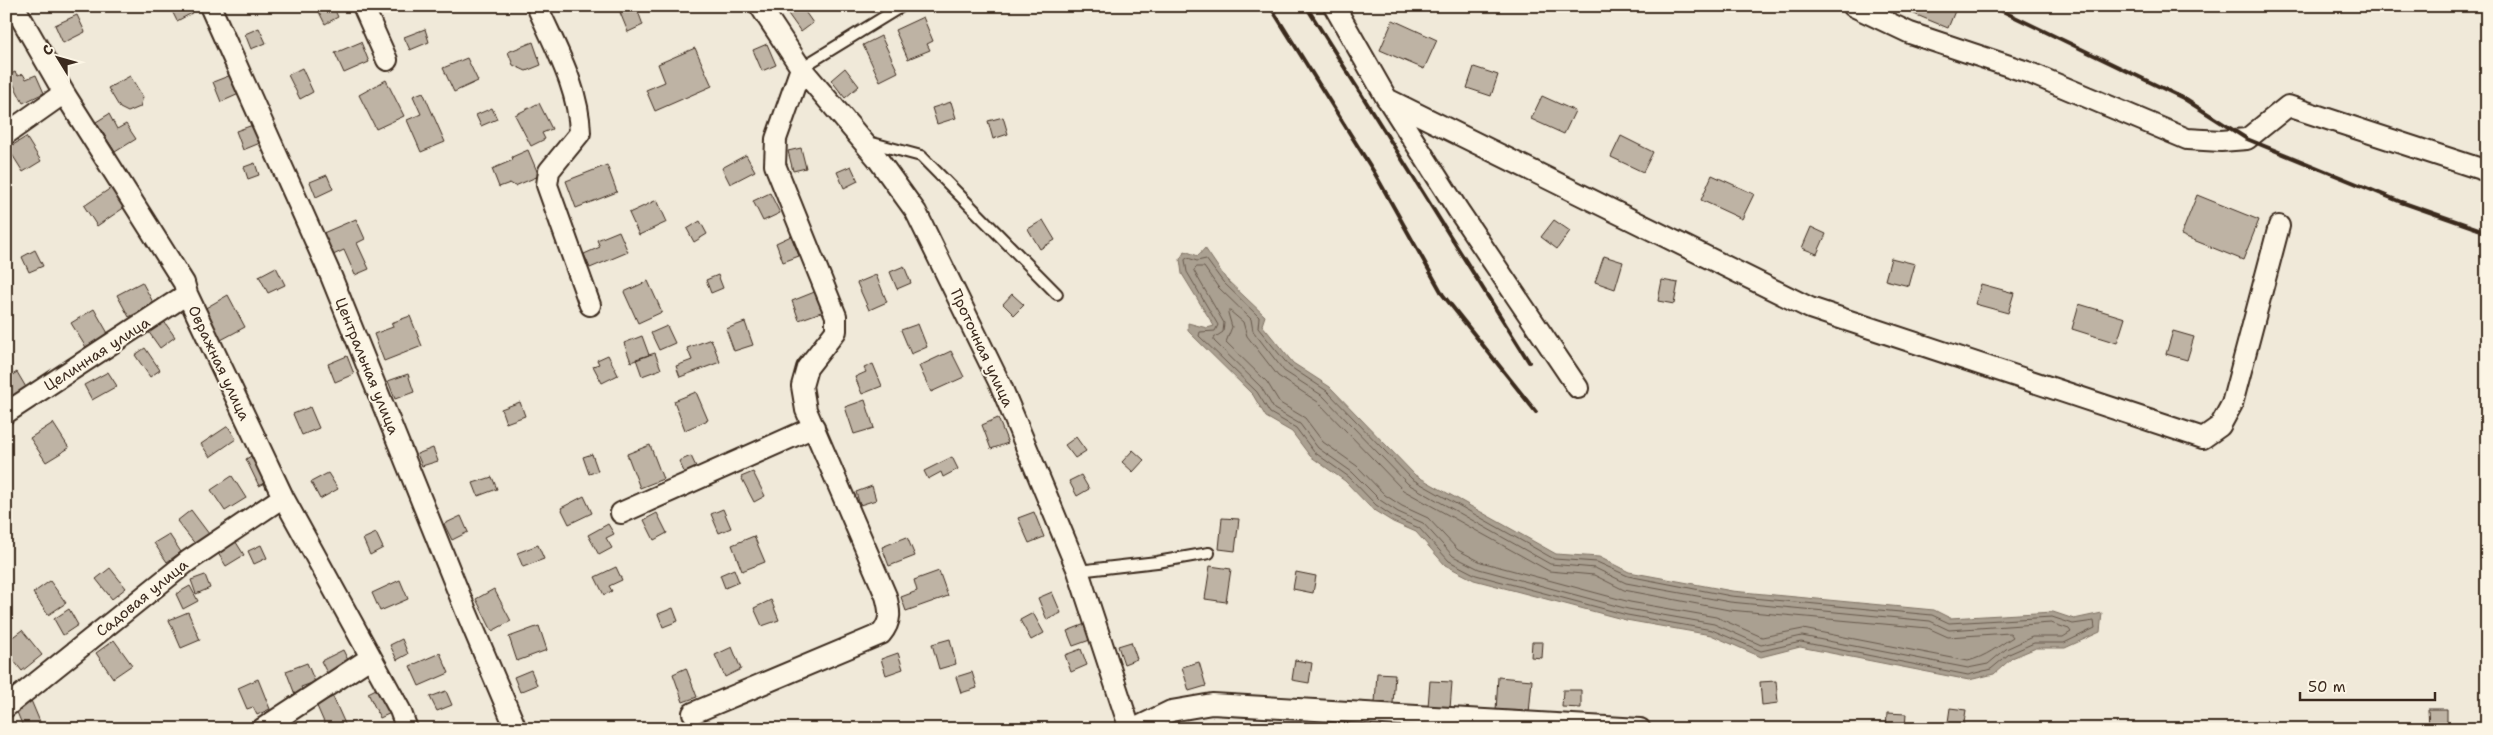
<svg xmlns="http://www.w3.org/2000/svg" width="2493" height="735" viewBox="0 0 2493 735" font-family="'Shantell Sans',sans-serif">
<rect width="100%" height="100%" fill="#f0e9d9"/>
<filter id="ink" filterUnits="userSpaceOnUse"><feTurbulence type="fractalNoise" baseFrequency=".02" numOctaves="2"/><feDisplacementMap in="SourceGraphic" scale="10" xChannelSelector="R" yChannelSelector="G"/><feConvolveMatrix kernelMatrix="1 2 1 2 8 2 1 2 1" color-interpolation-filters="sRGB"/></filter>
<g filter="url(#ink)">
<!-- water -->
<path fill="#aaa091" stroke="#7e7163" d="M1205,248L1226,279L1265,316L1262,325L1293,363L1330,387L1415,475L1556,554L1599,557L1629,572L1732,591L1934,610L1950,618L2053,612L2074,619L2102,613L2100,632L2065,648H2036L2012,658L1994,674L1969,680L1800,647L1761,657L1711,635L1626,620L1474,580L1445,565L1416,532L1393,522L1372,509L1345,481L1310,456L1292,432L1266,417L1253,395L1188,331V323L1207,328L1214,326L1182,274L1180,259L1185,251L1198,256Z"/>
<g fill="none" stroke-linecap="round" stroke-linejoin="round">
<!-- shore -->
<path stroke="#67594c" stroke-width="1" d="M1188,258L1197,261L1206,259L1223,282L1259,317L1258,328L1289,366L1327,391L1412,479L1554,559L1597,562L1628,576L1731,596L1932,615L1949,623L2052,617L2073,624L2094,621L2095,628L2064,643H2034L2009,654L1991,669L1968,675L1801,642L1761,651L1712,630L1627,615L1476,575L1449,561L1419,528L1395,518L1376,505L1349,477L1314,452L1296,428L1270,413L1257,392L1199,336L1200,332L1215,331L1218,325L1187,272L1185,260Z
M1197,267H1204L1218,287L1251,319L1253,331L1284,371L1323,396L1408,484L1550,564L1595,568L1626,583L1730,602L1930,621L1949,630L2051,623L2069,629L2071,632L2063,637H2032L2006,649L1988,664L1968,668L1802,636L1761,645L1714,624L1628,609L1479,569L1453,556L1423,523L1398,512L1380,500L1352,472L1318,448L1300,424L1274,409L1261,387L1214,341V338L1223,332L1224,323L1194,271Z
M1230,311L1243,322L1247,336L1278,376L1318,402L1403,490L1549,571L1594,575L1624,590L1729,610L1928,628L1948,637L2010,633L2013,637C1997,647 1987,656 1968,661L1803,629L1762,637L1716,617L1630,602L1481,562L1458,550L1428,518L1402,506L1385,495L1357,466L1323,442L1305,418L1280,403L1267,382L1226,342L1232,327L1228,313Z"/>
</g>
<!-- building -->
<path fill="#beb3a4" stroke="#3b2a1e" d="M189,6L192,13L177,21L170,7Z
M316,6H333L338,17L325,24Z
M627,6H636L643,25L628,32L619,10Z
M792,6H801L813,23L801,32L786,11Z
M1895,6H1957L1948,28Z
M77,15L85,32L63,43L55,25Z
M923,17L933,41L927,44L930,50L908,59L895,30Z
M1393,20L1437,40L1424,69L1380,50Z
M259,28L266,43L251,49L245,34Z
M425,29L429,42L410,50L404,37Z
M881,36L898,72L880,81L863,45Z
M361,42L369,62L344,73L335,53Z
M533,42L541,65L526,71L513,65L508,52Z
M767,44L776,65L762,71L753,50Z
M695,48L712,86L655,111L646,90L665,82L658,64Z
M467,58L478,81L454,92L443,68Z
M1474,67L1498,75L1491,96L1467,88Z
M302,68L313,92L300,99L288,75Z
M845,68L859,86L845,98L831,80Z
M15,72L18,76L23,74L26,79L36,75L44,93L23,103L9,75Z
M231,75L239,94L221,102L213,82Z
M130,76L143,97L140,107L128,112L120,108L108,88Z
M386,80L404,116L376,129L359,95Z
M423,92L445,142L421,152L407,120L421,114L413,96Z
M1542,96L1575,111L1564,134L1531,119Z
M951,102L956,118L937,124L932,108Z
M539,103L552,129L542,133L545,139L531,146L515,115Z
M492,108L497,119L481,126L476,115Z
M109,114L117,129L126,124L136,139L115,152L96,122Z
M1003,117L1008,134L993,139L988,121Z
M253,125L260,143L243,150L236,131Z
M1621,136L1653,152L1643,172L1611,157Z
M26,137L41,161L23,172L8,148Z
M801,148L806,168L793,171L788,151Z
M528,150L539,176L515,186L510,183L499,187L492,169L513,160L512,157Z
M746,155L755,171L730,184L722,168Z
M255,163L259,175L248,179L244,167Z
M607,165L617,192L576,208L566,181Z
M851,166L858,181L844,188L837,172Z
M327,175L333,189L316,197L310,182Z
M1712,175L1754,194L1742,219L1701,200Z
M111,188L125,207L97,226L84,206Z
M770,193L780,213L763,221L753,201Z
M2197,195L2259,220L2243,260L2181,235Z
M657,200L667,222L639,235L629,213Z
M356,219L365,239L357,243L369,269L355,275L344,250L331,256L321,234Z
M1043,220L1055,240L1040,249L1028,229Z
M1554,220L1570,231L1557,249L1541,237Z
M700,221L707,234L694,242L687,229Z
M1811,227L1826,234L1817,254L1802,248Z
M619,231L628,252L590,268L584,254L600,247L597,240Z
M791,236L799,256L783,262L776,243Z
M35,250L43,266L29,272L22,257Z
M1604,256L1623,262L1615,289L1595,282Z
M1891,258L1915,264L1909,286L1885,280Z
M904,266L911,283L897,289L890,272Z
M276,267L285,285L268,293L259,276Z
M718,275L723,288L711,293L706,280Z
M876,275L887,302L869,310L857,283Z
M1662,280L1678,283L1674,304L1658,301Z
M648,281L662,312L638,323L624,292Z
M142,282L154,304L129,317L117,295Z
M1981,284L2014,293L2008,313L1975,304Z
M817,291L824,311L799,320L792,301Z
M1012,294L1024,305L1014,315L1003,304Z
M228,295L245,327L221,340L204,309Z
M2079,304L2125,318L2117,343L2072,329Z
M94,309L109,335L87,349L71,323Z
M410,316L422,346L384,361L374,334L393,327L391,323Z
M163,320L175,337L160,348L148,331Z
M745,322L753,345L734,351L726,329Z
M918,324L927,347L911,354L901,330Z
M667,326L675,343L659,350L651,333Z
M2173,331L2194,337L2187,360L2166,354Z
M642,336L649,355L631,362L624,343Z
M711,339L720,362L680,377L676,366L692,360L687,348Z
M145,348L160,370L150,377L135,355Z
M6,350L11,359L6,361Z
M951,351L964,377L931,392L919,366Z
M655,353L661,369L642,376L636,359Z
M608,355L618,375L602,383L593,366L599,364L597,360Z
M347,356L354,374L335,382L328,364Z
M873,364L882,386L862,394L855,377L866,372L864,368Z
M17,372L27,389L12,398L6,388V379Z
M108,372L117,386L92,400L84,385Z
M408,374L414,392L395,399L388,381Z
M696,392L708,420L685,430L674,401Z
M865,400L874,428L854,434L845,407Z
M520,402L525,416L506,423L501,409Z
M310,407L319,428L302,435L293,414Z
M998,418L1008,443L991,449L982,425Z
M53,423L69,448L46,462L30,438Z
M228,426L236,439L210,457L201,444Z
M1076,437L1086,451L1075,458L1065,445Z
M650,445L663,479L640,488L627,454Z
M433,448L438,461L422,466L417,454Z
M1133,450L1144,460L1133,472L1122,462Z
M258,452L272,480L259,486L246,459Z
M592,454L598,471L589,474L583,457Z
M691,456L699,473L687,478L679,461Z
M952,457L958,469L943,477L941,472L928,479L924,471Z
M753,472L765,496L754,502L741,477Z
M328,473L338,489L320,499L311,482Z
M1081,475L1089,489L1077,496L1069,481Z
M232,476L246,498L225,511L211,490Z
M492,477L497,489L478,496L473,483Z
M872,486L876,500L860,505L856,492Z
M584,496L592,513L569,524L561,508Z
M723,509L731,528L719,533L711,514Z
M191,510L209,534L196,545L177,521Z
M1034,512L1044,537L1029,543L1018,518Z
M657,513L667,533L654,540L644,520Z
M461,516L468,532L452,540L444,524Z
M1222,518L1239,519L1235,551L1219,549Z
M608,524L614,534L606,538L612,548L599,555L588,535Z
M376,533L383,548L370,555L363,539Z
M169,534L181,552L167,562L154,543Z
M754,536L765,562L742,571L732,545Z
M907,537L915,556L889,566L882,547Z
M234,539L244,555L226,566L216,550Z
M261,545L267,558L254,564L248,551Z
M538,545L544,559L523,567L517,553Z
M1210,566L1231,569L1226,602L1205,599Z
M616,567L622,580L609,586L612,591L604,595L595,577Z
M110,568L126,588L112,599L96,579Z
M734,569L739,582L725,588L720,575Z
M939,571L948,596L906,611L901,597L917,591L914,580Z
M1296,572L1316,576L1313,593L1293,589Z
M205,575L210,588L196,594L191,580Z
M400,580L408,599L380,611L372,593Z
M50,581L66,603L48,615L33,593Z
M190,586L198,601L183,609L176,594Z
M494,589L511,621L492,631L476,599Z
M1052,592L1061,613L1047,620L1038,598Z
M771,600L779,620L762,626L754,608Z
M673,608L678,621L663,627L658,614Z
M69,609L78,625L63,635L54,619Z
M188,612L200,640L181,648L169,620Z
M1033,613L1044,633L1031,640L1020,620Z
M1085,624L1090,640L1073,646L1067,631Z
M539,626L547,650L517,661L509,637Z
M22,630L42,655L22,671L6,651V642Z
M402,639L408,654L397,660L390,645Z
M950,639L956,664L939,669L932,644Z
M114,640L132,665L113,678L96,653Z
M1131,642L1137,659L1124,664L1118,646Z
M1532,642H1543L1542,658L1531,657Z
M732,647L741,669L725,677L715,655Z
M1081,649L1087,665L1071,672L1065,655Z
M343,650L350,664L328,675L321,661Z
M440,653L449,673L419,686L410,666Z
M898,653L903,669L886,675L881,659Z
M1295,660L1312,663L1309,683L1292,680Z
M1199,662L1206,686L1189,691L1182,667Z
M307,663L315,682L301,687L304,694L296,697L286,671Z
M686,668L697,697L683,702L673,674Z
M531,670L537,685L520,692L514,677Z
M972,672L977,688L961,693L956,677Z
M1377,673L1395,674L1393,704L1375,703Z
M1498,677L1532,680L1529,713L1496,711Z
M258,679L270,709L257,715L253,707L247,709L238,688Z
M1430,681L1452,682L1450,709L1428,707Z
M1776,681L1778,703L1762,705L1760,682Z
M382,686L393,712L380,718L368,693Z
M1563,690H1581V708L1562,707Z
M446,691L452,705L437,711L430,697Z
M333,697L346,726L339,729H327L316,704Z
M30,698L43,729H24L14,705Z
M1950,708L1966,710L1963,729H1947Z
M2428,709H2447V729H2429Z
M1887,713L1906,714L1905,729H1886Z
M1360,721L1382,723L1381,729H1359Z"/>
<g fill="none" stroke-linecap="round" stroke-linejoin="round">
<!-- service casing -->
<g stroke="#3b2a1e" stroke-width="14">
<path id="service" d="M801,68L902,6
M865,141L921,156L1057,294
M1078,571L1157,562L1209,553"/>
</g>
<!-- minor casing -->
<g stroke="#3b2a1e" stroke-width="24">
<path id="minor" d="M14,6L64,93L184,283L187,294L283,497L400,710L407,729
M210,6L331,276L466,611L516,729
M363,6L387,60
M537,6C555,47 579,88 580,133L549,171L547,185L590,305
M760,6L801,68L877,158L916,212L1001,386L1078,571L1130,729
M1334,6L1387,99L1810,308L2203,438L2220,426L2232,404L2279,226
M1853,6L1910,33L2030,73L2187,139L2221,141L2247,139L2288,106L2487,171
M1388,100L1458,210L1578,388
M6,134L64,93
M6,413L187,294
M621,513L814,427
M6,707L188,561L283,497
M693,713L881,634C892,621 890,611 886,596L806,410L802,386L807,368L836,331V316L775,165L776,139L801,68
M262,729L370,658
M1134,729L1171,711L1212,704L1640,729"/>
</g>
<!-- service -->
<use href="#service" stroke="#fcf5e5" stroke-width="10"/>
<!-- minor -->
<use href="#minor" stroke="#fcf5e5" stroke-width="20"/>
<!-- rail -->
<path stroke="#3b2a1e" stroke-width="4" d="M1270,6L1374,172L1443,295L1536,412
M1306,6L1529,362
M1992,6L2183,98L2247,139L2401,202L2487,232"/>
</g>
</g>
<g text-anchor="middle" stroke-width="4" stroke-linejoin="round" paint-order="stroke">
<!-- street labels -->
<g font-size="15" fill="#3b2a1e" stroke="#fcf5e5">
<text transform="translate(982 348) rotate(65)" y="5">Проточная улица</text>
<text transform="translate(97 354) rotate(-33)" y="5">Целинная улица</text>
<text transform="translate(219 363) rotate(65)" y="5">Овражная улица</text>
<text transform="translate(367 366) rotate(68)" y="5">Центральная улица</text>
<text transform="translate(142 598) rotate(-39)" y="5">Садовая улица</text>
</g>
</g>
<!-- margin -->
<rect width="2493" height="735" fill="none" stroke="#fcf5e5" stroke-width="25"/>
<rect x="12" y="12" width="2468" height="710" fill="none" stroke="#3b2a1e" stroke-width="2" filter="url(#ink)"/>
<!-- north arrow -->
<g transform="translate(58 58) rotate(307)" stroke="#fcf5e5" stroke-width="4" paint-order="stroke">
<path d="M0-4L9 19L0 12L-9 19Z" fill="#3b2a1e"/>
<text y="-8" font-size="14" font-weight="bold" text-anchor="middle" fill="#3b2a1e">С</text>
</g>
<!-- scale -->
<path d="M2300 692v8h135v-8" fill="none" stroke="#3b2a1e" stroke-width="2.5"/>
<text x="2308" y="692" font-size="15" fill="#3b2a1e" stroke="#fcf5e5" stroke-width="4" paint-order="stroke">50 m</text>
</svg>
